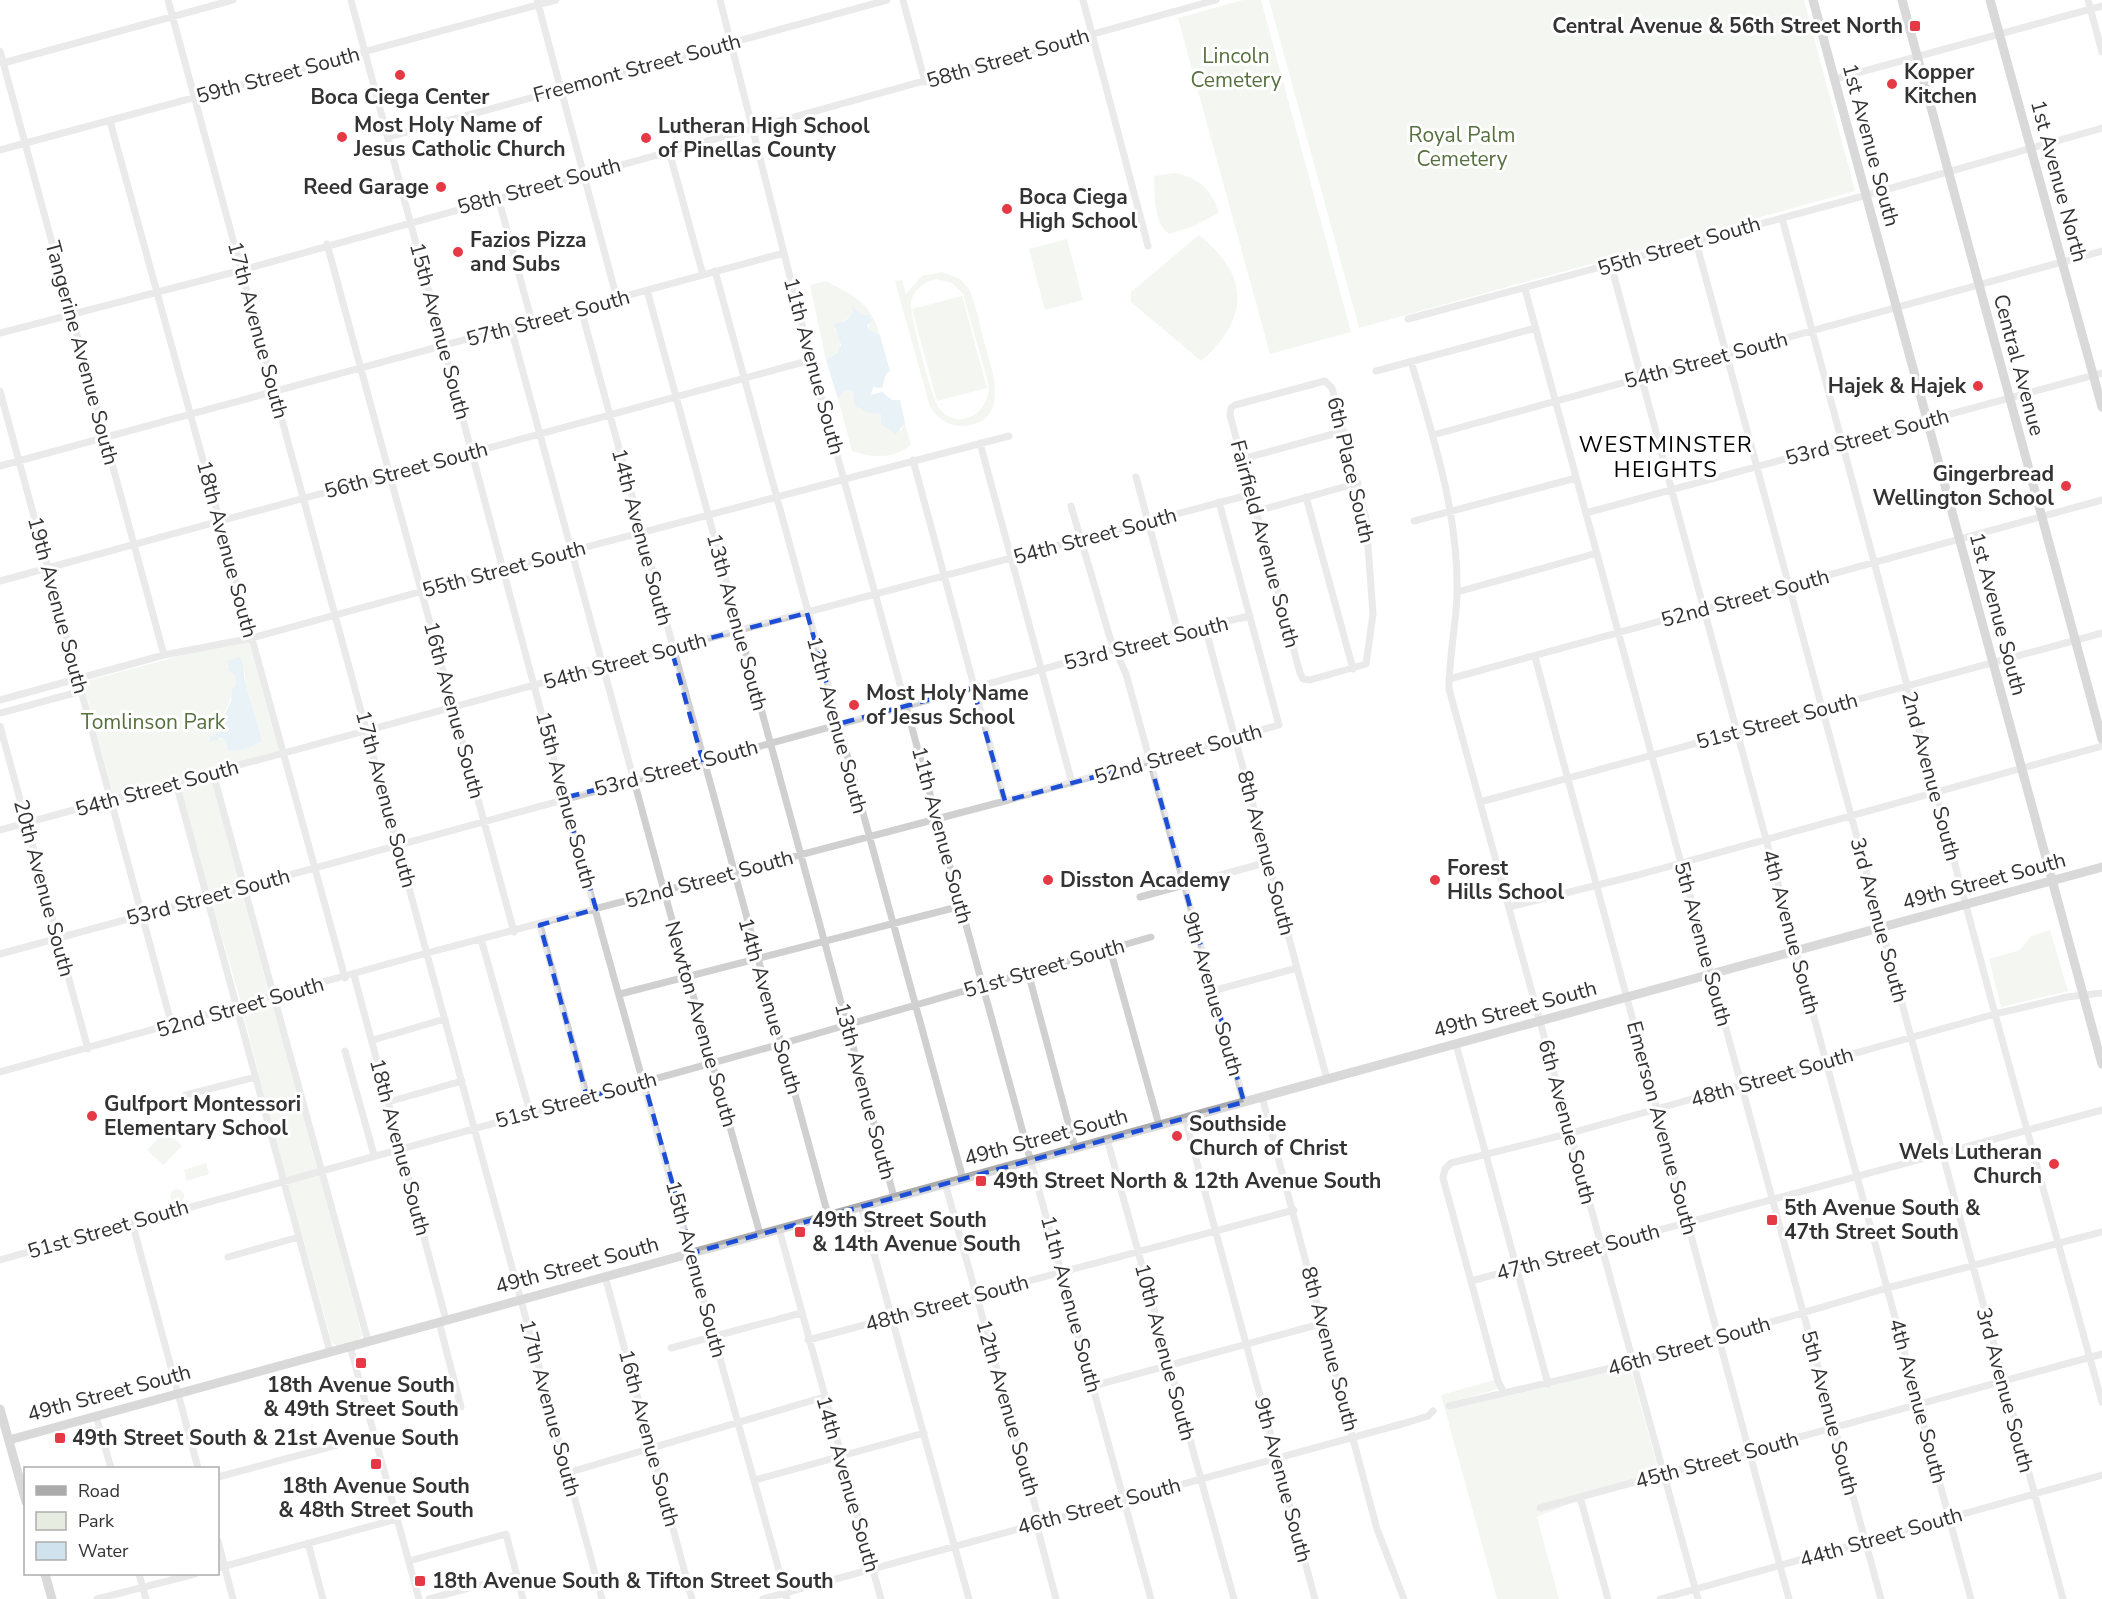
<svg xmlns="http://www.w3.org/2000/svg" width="2102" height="1599" viewBox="0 0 2102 1599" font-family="'Nunito Sans',sans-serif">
<rect width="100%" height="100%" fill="#fff"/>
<!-- green -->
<path fill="#e6ecdf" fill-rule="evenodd" d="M1243,0H1261L1351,332L1270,354L1178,18Z
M1269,0H1804L1855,191L1359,328Z
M1175,173C1200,178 1211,189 1219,213L1194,226L1169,234C1153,223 1155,194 1154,176Z
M1199,235C1250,276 1250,318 1201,361L1131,302V292Z
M1067,239L1083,300L1045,310L1029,249Z
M942,272L960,279L969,289C976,304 979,322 983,338C991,366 1013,422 964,426C949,427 938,419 930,407L895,281L902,280L906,294L922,276ZM937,279L952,283L963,294L988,382C994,410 959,434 939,408C932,399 909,313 911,302C914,289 925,281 937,279Z
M826,281C855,296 870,302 880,335L869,330L868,315L861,314L853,307V313L834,329L840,335V350L826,360L810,285Z
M962,296L987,388L937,401L912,309Z
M849,390L854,392L859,409L881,414L882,420L901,431L905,423L911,445C894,459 872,458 852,451L838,399L843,391Z
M249,642L279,751L114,797L83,682L194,652ZM226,665L245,672V681L262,741L215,739C217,719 231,708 232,688L236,687V677Z
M211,777L240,885L209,893L180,785Z
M241,891L270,995L241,1003L211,899Z
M2050,930L2068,991L2001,1007L1989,959L2020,950L2031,936Z
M272,1001L317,1169L286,1178L242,1009Z
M166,1130L182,1146L163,1165L147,1150Z
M206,1163L209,1174L187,1181L184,1170Z
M319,1174L362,1335L358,1340L337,1346L332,1343L288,1183Z
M170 1196a7 7 0 1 1 14 0a7 7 0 1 1-14 0Z
M1630,1367L1659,1472L1536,1506L1538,1512L1574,1502L1537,1517L1559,1599H1497L1441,1395L1494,1380L1498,1389L1445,1404L1447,1410Z"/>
<!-- water -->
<path fill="#cfe2ee" d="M852,306L861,314L868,315L872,320L867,325L869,330L880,335L890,371L886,374L882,388L873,387L871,395L882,392L892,400H900L905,423L896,434L881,424V414L868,413L855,406L853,392L849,390L843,391L838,399L826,360L838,352L841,345L834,324L845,321L853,313Z
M239,657L242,661L245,681L262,741L245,749L228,751L226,741L221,738L210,742V736L215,735L231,701L232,688L236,686V677L229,671L227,661Z"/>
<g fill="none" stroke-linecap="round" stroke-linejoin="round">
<!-- minor -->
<path stroke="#d0d0d0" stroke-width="7" d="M168,0L602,1599
M351,0L564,798L787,1599
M537,0L617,299
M720,0L811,360L1151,1599
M903,0L925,82
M1083,0L1148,246
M2088,0L2102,52
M0,51L164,655
M3,63L233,0
M1835,79L2102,6
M110,121L345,978
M388,137L887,0
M0,150L556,0
M669,151L703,275
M498,197L532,322
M1782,218L1995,1014L2102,1402
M1696,242L2063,1599
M327,244L514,932
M1611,265L1971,1599
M715,271L963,1179
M1525,289L1881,1599
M647,290L894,1197
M581,309L828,1215
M1408,319L1867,195L2102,128
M511,328L664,891L760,1234
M0,333L242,270L1216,0
M1411,361C1433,436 1459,515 1457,594C1456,626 1449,657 1449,689L1698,1599
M1376,371L1536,328
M1325,381L1332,388L1366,519L1373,614L1366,664L1310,680L1303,679L1300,673L1230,415L1231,408L1235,405Z
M0,391L172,1026
M1433,435L2102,251
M980,443L1072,783
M1242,459L1344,431
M913,460L1005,801
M0,466L784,253
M1136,477L1178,632
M1306,497L1353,669
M1071,506L1110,638L1126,674L1244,1102
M1257,511L1358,483
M1586,513L2102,373
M1414,521L1576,478
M0,581L811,360
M1457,592L1597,553
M1205,627L1327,1079
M1535,657L1789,1599
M1449,679L2102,500
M0,700L164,655L252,638L503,569L1009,436
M0,713L82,691
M0,726L88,1049
M213,773L368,1341
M176,783L330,1352
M1480,802L2102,633
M0,830L604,666L1252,494
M1140,897L1268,862
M1509,907L1638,875L2102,746
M540,925L587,1097
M481,939L530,1112
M1110,949L1159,1125
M0,954L1178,632L1250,616
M1028,972L1075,1148
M354,975L446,1320
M1212,991L1297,968
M620,994L961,906
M373,1040L445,1019
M1456,1044L1548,1384
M345,1051L374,1155
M0,1072L427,953L1005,801L1279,725L1219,502
M186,1095L256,1077
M1262,1097L1377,1529L1404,1599
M388,1102L462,1081
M1185,1118L1315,1599
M1107,1139L1234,1599
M945,1183L1040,1523L1038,1530L1056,1599
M861,1206L969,1599
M132,1222L198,1468
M779,1229L881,1599
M228,1257L299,1237
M0,1260L781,1044L1151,937
M605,1276L692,1599
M1471,1281L2102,1110
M439,1322L461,1407
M808,1340L1294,1210
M350,1346L419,1599
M671,1348L801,1313
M1093,1386L1324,1323
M1503,1391L1498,1381L1443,1178L1445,1169L1451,1163L1571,1133L1995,1014L2067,997L2102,993
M1449,1406L1632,1363L1887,1288L2102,1232
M96,1416L111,1468
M567,1473L824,1397
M218,1477L374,1435
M755,1480L924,1433
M1580,1497L1608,1599
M1540,1508L2102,1354
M218,1541L233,1599
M308,1543L323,1599
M409,1561L506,1534L523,1599
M218,1568L397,1519
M139,1574L146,1599
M97,1599L195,1574
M429,1599L517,1575
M763,1599L1409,1422L1428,1416L1433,1411
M1660,1599L2102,1475"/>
<!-- major -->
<path stroke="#ababab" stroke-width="9" d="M1813,0L2102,1064
M1902,0L2102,739
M1990,0L2102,407
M0,1409L26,1502
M9,1440L2102,867
M45,1574L52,1599"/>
</g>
<!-- marked area -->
<path d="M0 0H2102V1599H0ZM807,613L838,724L973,688L1005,801L1150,762L1244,1102L692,1253L644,1082L587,1097L540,925L596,909L564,798L703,762L671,648Z" fill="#fff" fill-opacity=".55" fill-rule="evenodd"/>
<path fill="none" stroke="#1d4ed8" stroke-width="4.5" stroke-dasharray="12 8" stroke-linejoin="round" d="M807,613L838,724L973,688L1005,801L1150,762L1244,1102L692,1253L644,1082L587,1097L540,925L596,909L564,798L703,762L671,648Z"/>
<!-- markers -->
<g fill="#e63946" stroke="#fff" stroke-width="2">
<rect x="1909" y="20" width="12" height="12" rx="3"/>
<circle cx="400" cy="75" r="6"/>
<circle cx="1892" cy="84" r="6"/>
<circle cx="342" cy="137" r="6"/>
<circle cx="646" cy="138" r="6"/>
<circle cx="441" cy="187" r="6"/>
<circle cx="1007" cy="209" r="6"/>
<circle cx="458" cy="252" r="6"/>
<circle cx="1978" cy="386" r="6"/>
<circle cx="2066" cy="486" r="6"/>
<circle cx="854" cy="705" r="6"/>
<circle cx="1048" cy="880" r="6"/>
<circle cx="1435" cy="880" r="6"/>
<circle cx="92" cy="1116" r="6"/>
<circle cx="1177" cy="1136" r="6"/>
<circle cx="2054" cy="1164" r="6"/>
<rect x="975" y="1175" width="12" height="12" rx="3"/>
<rect x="1766" y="1214" width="12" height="12" rx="3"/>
<rect x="794" y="1226" width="12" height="12" rx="3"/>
<rect x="355" y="1357" width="12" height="12" rx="3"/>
<rect x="54" y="1432" width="12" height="12" rx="3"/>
<rect x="370" y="1458" width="12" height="12" rx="3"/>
<rect x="414" y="1575" width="12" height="12" rx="3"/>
</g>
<g text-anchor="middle" stroke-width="6" stroke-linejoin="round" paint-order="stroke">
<!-- poi labels -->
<g font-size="21" font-weight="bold" fill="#333" stroke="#fff" text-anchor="start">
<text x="1903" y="33" text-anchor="end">Central Avenue &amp; 56th Street North</text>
<text x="1904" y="79">Kopper<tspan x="1904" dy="24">Kitchen</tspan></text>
<text x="400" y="104" text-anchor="middle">Boca Ciega Center</text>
<text x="354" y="132">Most Holy Name of<tspan x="354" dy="24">Jesus Catholic Church</tspan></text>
<text x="658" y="133">Lutheran High School<tspan x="658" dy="24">of Pinellas County</tspan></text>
<text x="429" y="194" text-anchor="end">Reed Garage</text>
<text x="1019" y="204">Boca Ciega<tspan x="1019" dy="24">High School</tspan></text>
<text x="470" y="247">Fazios Pizza<tspan x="470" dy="24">and Subs</tspan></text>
<text x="1966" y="393" text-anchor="end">Hajek &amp; Hajek</text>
<text x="2054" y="481" text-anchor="end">Gingerbread<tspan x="2054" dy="24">Wellington School</tspan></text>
<text x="866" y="700">Most Holy Name<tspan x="866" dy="24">of Jesus School</tspan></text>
<text x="1447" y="875">Forest<tspan x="1447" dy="24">Hills School</tspan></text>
<text x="1060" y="887">Disston Academy</text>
<text x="104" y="1111">Gulfport Montessori<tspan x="104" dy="24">Elementary School</tspan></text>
<text x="1189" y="1131">Southside<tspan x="1189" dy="24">Church of Christ</tspan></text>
<text x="2042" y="1159" text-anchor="end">Wels Lutheran<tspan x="2042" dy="24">Church</tspan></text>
<text x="993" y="1188">49th Street North &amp; 12th Avenue South</text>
<text x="1784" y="1215">5th Avenue South &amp;<tspan x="1784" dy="24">47th Street South</tspan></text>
<text x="812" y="1227">49th Street South<tspan x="812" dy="24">&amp; 14th Avenue South</tspan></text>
<text x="361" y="1392" text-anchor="middle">18th Avenue South<tspan x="361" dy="24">&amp; 49th Street South</tspan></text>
<text x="72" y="1445">49th Street South &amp; 21st Avenue South</text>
<text x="376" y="1493" text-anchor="middle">18th Avenue South<tspan x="376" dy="24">&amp; 48th Street South</tspan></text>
<text x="432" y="1588">18th Avenue South &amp; Tifton Street South</text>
</g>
<!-- park labels -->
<g font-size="21" fill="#56703f" stroke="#fff">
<text x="1236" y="63">Lincoln<tspan x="1236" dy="24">Cemetery</tspan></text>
<text x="1462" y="142">Royal Palm<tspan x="1462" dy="24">Cemetery</tspan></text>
<text x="153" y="729">Tomlinson Park</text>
</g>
<!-- street labels -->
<g font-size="21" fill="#333" stroke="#fff">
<text transform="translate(1008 58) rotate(-16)" y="7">58th Street South</text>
<text transform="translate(637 68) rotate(-15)" y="7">Freemont Street South</text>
<text transform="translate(278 75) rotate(-15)" y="7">59th Street South</text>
<text transform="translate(1871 145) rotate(75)" y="7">1st Avenue South</text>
<text transform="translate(2059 181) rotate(75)" y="7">1st Avenue North</text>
<text transform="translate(539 186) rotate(-15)" y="7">58th Street South</text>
<text transform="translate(1679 246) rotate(-16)" y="7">55th Street South</text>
<text transform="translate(548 318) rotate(-15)" y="7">57th Street South</text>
<text transform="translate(258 330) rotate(75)" y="7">17th Avenue South</text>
<text transform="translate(440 331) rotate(75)" y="7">15th Avenue South</text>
<text transform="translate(82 353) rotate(75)" y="7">Tangerine Avenue South</text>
<text transform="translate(1706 360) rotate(-15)" y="7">54th Street South</text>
<text transform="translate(2019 365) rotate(75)" y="7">Central Avenue</text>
<text transform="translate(814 366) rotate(75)" y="7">11th Avenue South</text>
<text transform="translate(1867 437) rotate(-15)" y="7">53rd Street South</text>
<text transform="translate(406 470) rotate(-15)" y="7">56th Street South</text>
<text transform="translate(1351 470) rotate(77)" y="7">6th Place South</text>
<text transform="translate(1095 536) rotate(-15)" y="7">54th Street South</text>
<text transform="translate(642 537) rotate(75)" y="7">14th Avenue South</text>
<text transform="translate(1265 544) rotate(75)" y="7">Fairfield Avenue South</text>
<text transform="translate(227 549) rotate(75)" y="7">18th Avenue South</text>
<text transform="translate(504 569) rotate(-15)" y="7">55th Street South</text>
<text transform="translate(1745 598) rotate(-15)" y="7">52nd Street South</text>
<text transform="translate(58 605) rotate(75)" y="7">19th Avenue South</text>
<text transform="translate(1998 614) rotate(75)" y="7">1st Avenue South</text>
<text transform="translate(737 622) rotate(75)" y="7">13th Avenue South</text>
<text transform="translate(1146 643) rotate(-14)" y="7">53rd Street South</text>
<text transform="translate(625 661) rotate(-15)" y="7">54th Street South</text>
<text transform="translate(454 710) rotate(75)" y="7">16th Avenue South</text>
<text transform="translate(1777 721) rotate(-15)" y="7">51st Street South</text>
<text transform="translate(837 725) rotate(75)" y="7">12th Avenue South</text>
<text transform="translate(1178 754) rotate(-16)" y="7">52nd Street South</text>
<text transform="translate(676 768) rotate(-15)" y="7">53rd Street South</text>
<text transform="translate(1931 776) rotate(75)" y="7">2nd Avenue South</text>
<text transform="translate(157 788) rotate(-15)" y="7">54th Street South</text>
<text transform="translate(386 799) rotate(75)" y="7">17th Avenue South</text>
<text transform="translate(566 800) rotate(75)" y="7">15th Avenue South</text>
<text transform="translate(942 835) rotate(75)" y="7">11th Avenue South</text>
<text transform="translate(1266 853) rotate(75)" y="7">8th Avenue South</text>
<text transform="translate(709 879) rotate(-15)" y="7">52nd Street South</text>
<text transform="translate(1984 881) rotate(-15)" y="7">49th Street South</text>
<text transform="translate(44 888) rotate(75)" y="7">20th Avenue South</text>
<text transform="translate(208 897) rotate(-15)" y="7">53rd Street South</text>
<text transform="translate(1879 920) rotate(75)" y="7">3rd Avenue South</text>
<text transform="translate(1791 932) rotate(75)" y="7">4th Avenue South</text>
<text transform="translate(1703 944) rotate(75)" y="7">5th Avenue South</text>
<text transform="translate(1044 968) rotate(-16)" y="7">51st Street South</text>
<text transform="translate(1213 994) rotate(74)" y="7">9th Avenue South</text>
<text transform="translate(770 1006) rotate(74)" y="7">14th Avenue South</text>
<text transform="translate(240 1007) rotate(-16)" y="7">52nd Street South</text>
<text transform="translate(1515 1009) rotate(-15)" y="7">49th Street South</text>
<text transform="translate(701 1024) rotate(74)" y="7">Newton Avenue South</text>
<text transform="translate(1772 1077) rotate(-16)" y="7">48th Street South</text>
<text transform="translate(865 1091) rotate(75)" y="7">13th Avenue South</text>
<text transform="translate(576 1100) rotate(-15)" y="7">51st Street South</text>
<text transform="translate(1567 1122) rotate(75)" y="7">6th Avenue South</text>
<text transform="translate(1662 1128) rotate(75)" y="7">Emerson Avenue South</text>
<text transform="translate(1046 1137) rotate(-15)" y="7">49th Street South</text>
<text transform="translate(400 1147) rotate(75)" y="7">18th Avenue South</text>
<text transform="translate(108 1229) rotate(-16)" y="7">51st Street South</text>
<text transform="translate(1578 1252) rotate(-15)" y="7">47th Street South</text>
<text transform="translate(577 1265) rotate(-15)" y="7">49th Street South</text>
<text transform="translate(696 1269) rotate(75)" y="7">15th Avenue South</text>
<text transform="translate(947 1303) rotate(-15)" y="7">48th Street South</text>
<text transform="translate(1071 1304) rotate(75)" y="7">11th Avenue South</text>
<text transform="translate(1689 1346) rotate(-16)" y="7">46th Street South</text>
<text transform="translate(1330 1349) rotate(75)" y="7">8th Avenue South</text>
<text transform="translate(1165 1352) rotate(75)" y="7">10th Avenue South</text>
<text transform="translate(2005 1390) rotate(75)" y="7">3rd Avenue South</text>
<text transform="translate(109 1393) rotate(-15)" y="7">49th Street South</text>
<text transform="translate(1918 1401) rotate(75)" y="7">4th Avenue South</text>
<text transform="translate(550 1408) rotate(75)" y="7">17th Avenue South</text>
<text transform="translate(1008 1408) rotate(74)" y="7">12th Avenue South</text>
<text transform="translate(1830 1413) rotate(75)" y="7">5th Avenue South</text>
<text transform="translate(649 1438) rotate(75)" y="7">16th Avenue South</text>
<text transform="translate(1717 1460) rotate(-15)" y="7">45th Street South</text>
<text transform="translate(1283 1480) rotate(75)" y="7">9th Avenue South</text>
<text transform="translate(848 1484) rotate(74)" y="7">14th Avenue South</text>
<text transform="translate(1099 1506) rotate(-15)" y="7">46th Street South</text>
<text transform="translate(1881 1537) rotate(-16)" y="7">44th Street South</text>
</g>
<!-- neighbourhood labels -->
<g font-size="22" letter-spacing="1.5" fill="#000" stroke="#fff">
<text x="1666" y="452">WESTMINSTER<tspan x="1666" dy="25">HEIGHTS</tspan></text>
</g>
</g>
<!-- legend -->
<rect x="24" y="1467" width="195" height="108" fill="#ffffff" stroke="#adadad" stroke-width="1.5"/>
<rect x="36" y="1486" width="30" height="9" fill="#ababab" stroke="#adadad" stroke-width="1.5"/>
<text x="78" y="1497" font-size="18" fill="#333333">Road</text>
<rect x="36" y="1512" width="30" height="18" fill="#e6ecdf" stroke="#adadad" stroke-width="1.5"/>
<text x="78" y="1527" font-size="18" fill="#333333">Park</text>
<rect x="36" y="1542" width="30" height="18" fill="#cfe2ee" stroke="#adadad" stroke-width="1.5"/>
<text x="78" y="1557" font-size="18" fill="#333333">Water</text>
</svg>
